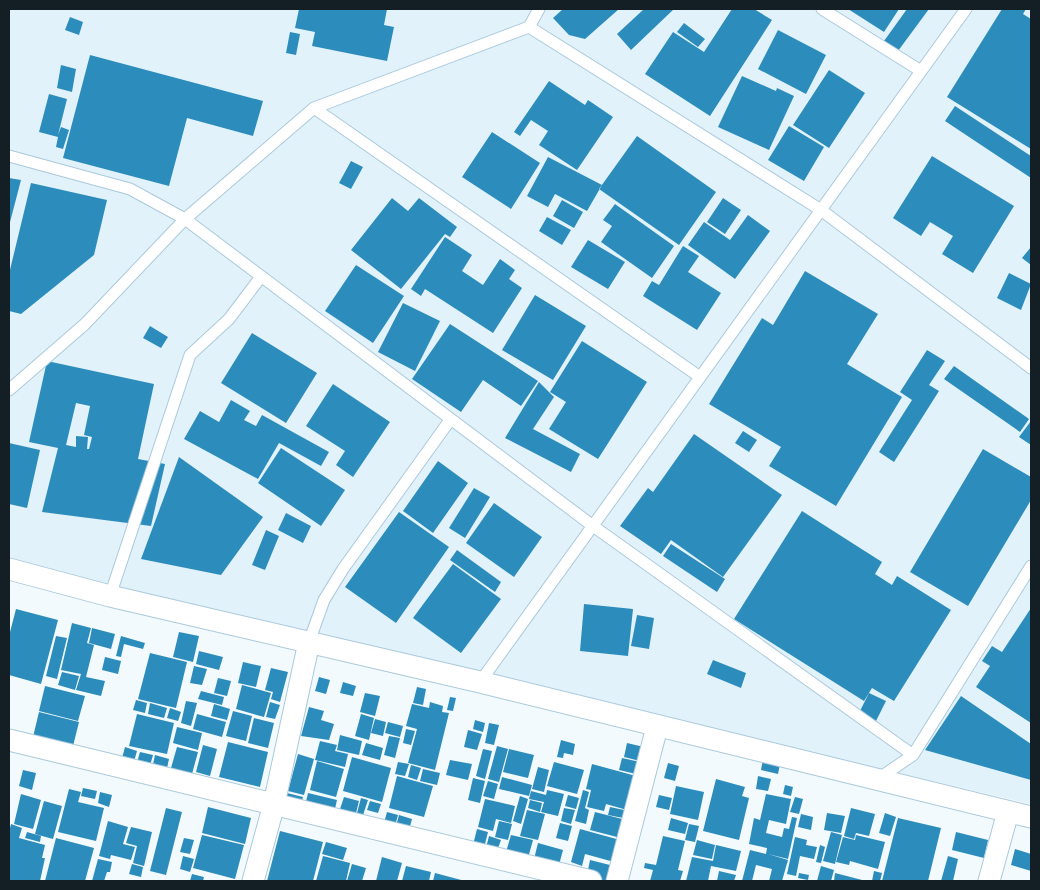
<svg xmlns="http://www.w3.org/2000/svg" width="1040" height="890" viewBox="0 0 1040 890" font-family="Karla,sans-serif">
<rect width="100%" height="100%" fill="#f3fafd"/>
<!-- built -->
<path fill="#e2f2fb" d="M9,9H1031V804L9,563Z"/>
<!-- building -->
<path fill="#2c8dbc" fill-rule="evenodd" d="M299,9H387L384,25L394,27L387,61L312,46L315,32L295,28Z
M563,9H619L585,39L569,35L553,18Z
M644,9H674L631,50L617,34Z
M732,9H754L772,20L710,116L645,74L673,32L704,52Z
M848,9H899L884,32Z
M907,9H929L898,51L884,41Z
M1002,9H1026L1023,14L1031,19V149L947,97Z
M70,17L83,22L79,35L65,30Z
M684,23L705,39L698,47L677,32Z
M778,30L826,55L806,94L758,69Z
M290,32L300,34L296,55L286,53Z
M90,55L263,101L253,136L187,118L169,186L63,158Z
M61,65L76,69L72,92L57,88Z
M829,70L865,93L829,148L793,125Z
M742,76L776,91L777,88L794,96L769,150L718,127Z
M549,81L585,105L588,100L613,117L577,170L539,145L548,131L531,120L520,136L514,132Z
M49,94L67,99L58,135L61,127L69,130L63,149L56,147L58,137L39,132Z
M955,106L1031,156V178L945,121Z
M789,126L824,147L804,181L768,160Z
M492,132L540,163L511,209L462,177Z
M637,136L716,192L679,245L599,189Z
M932,156L1014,206L973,273L942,254L953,236L930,222L921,236L893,218Z
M548,157L602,185L587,211L555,194L548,207L527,196Z
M351,161L363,167L351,189L339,183Z
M9,178L21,180L9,226Z
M31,183L107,200L94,255L21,314L9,311V274Z
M392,198L408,211L419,198L457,227L450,237L445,234L401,289L351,250Z
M723,198L741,210L725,234L707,222Z
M562,200L583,212L574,228L553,216Z
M615,204L674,246L652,278L601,242L612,226L603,220Z
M748,215L770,231L735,279L688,245L704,222L730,240Z
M547,217L571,230L562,245L539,231Z
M445,237L472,255L462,271L483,285L500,259L515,270L509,279L522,288L493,333L425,289L421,296L411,289Z
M588,240L625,262L608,289L571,267Z
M683,246L699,256L688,272L721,293L697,330L643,296L652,281L659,285Z
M1031,247V265L1022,258Z
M356,265L404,296L373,343L325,311Z
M805,271L878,314L847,364L902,397L836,506L769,466L781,447L709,404L762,318L773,325Z
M1009,273L1031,284L1021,310L997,298Z
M535,295L586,326L553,380L502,350Z
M403,303L440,321L415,371L378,352Z
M450,324L538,381L521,406L483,380L461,412L412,379Z
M150,326L168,337L161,348L143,338Z
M252,333L317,373L286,423L221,383Z
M582,341L647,382L598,459L549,429L566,402L550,392Z
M927,350L945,361L929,385L939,391L894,462L879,452L912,400L900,392Z
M47,361L154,384L138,459L165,464L151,526L42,512L58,448L29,442ZM76,403L90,406L84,435L92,437L89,449H87L88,437L76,436V447L66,445Z
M954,366L1029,419L1020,432L944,379Z
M539,382L554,397L533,429L580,454L571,472L505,438Z
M333,384L390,422L353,477L336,465L345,451L306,426Z
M231,400L250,411L244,420L256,426L262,415L329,452L321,466L279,443L258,479L184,439L200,411L219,422Z
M1031,421V445L1019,437Z
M743,431L757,440L749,452L735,443Z
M694,434L782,495L723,577L671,540L661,554L620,526L648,488L653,492Z
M9,443L40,450L27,508L9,504Z
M281,448L345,490L321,526L258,483Z
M983,449L1031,477V500L968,606L910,572Z
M179,457L263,517L221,575L141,559Z
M438,461L468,483L433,533L403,511Z
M474,488L490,497L465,538L449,528Z
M494,503L542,537L514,577L466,543Z
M802,511L882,562L875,574L892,585L897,576L951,610L894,701L872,688L864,701L734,619Z
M399,512L449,547L396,623L345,587Z
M286,513L311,526L303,543L278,530Z
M266,530L279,536L265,570L252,565Z
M671,544L725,579L717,592L663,556Z
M457,550L501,582L495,592L450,560Z
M453,564L501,599L461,653L413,618Z
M584,604L633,609L628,656L580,651Z
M1031,608V723L976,687L990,666L982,661L992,646L1002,652Z
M16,609L58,620L41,684L9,675V636Z
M637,615L654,618L649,649L631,646Z
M72,623L91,628L87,643L94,645L86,677L105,681L101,696L76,690L81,674L61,670Z
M92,628L115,634L111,649L89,643Z
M179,632L199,636L193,662L173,657Z
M56,636L67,638L57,679L46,676Z
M121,636L145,643L143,649L124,644L121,657L116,656Z
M199,651L223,657L219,670L196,664Z
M150,653L187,662L176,708L138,699Z
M105,657L121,661L118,674L102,670Z
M713,660L746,673L741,688L707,674Z
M243,662L261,666L256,687L238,683Z
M194,666L207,669L202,685L190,683Z
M271,668L288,672L280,702L271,699L273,692L265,690Z
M62,672L79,676L75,690L58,685Z
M319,677L330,680L326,694L315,691Z
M218,678L231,681L227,696L214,693Z
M343,682L356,686L353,696L340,693Z
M242,685L271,693L264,717L236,709Z
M45,686L85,696L78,721L39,711Z
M417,687L426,689L423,705L413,703Z
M201,691L224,697L222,705L198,699Z
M365,693L380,696L375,716L360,712Z
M869,693L886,701L876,721L859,713Z
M961,696L1031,744V780L925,750Z
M450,697L456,698L453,711L447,710Z
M136,700L147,703L145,713L133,710Z
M186,701L197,703L191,726L181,723Z
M270,702L280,705L275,719L266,717Z
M430,702L443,706L442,712L449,713L435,770L408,763L417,729L406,726L412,704L429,708Z
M150,703L167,708L164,718L148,714Z
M214,704L230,709L227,720L211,716Z
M309,707L324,711L321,720L334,724L329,740L301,736Z
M170,708L181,712L178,721L167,718Z
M233,711L252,716L246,741L226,736Z
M39,712L79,722L73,746L33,737Z
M137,714L174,723L167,754L129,746Z
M197,714L226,722L222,737L193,729Z
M361,714L374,718L369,740L355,736Z
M254,718L274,723L268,748L248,743Z
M375,719L386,722L383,736L371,733Z
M475,720L485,723L483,732L473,729Z
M388,722L403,726L400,737L385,733Z
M489,723L499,725L494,745L485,743Z
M177,727L202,733L198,750L173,743Z
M406,729L415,731L411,745L403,743Z
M468,730L482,734L477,750L464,747Z
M340,735L362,741L359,755L337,750Z
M389,736L400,738L395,758L384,755Z
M561,740L575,744L573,755L564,753L563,758L557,757Z
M320,741L337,745L335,751L348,754L345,767L315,760Z
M228,742L268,752L260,787L219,777Z
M366,743L383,748L380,760L362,755Z
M627,743L644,747L640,761L624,757Z
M203,745L217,749L210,776L196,772Z
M497,746L508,749L499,782L488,779Z
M125,747L137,751L133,765L121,762Z
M177,747L198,752L192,774L171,768Z
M483,749L492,751L485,779L476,776Z
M509,749L534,755L528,778L503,772Z
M140,752L153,755L149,769L136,766Z
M298,754L314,759L304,795L288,791Z
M155,755L169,759L166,773L152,769Z
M352,757L391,768L382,802L343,791Z
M622,758L640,762L636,774L619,770Z
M763,759L780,764L778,774L761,770Z
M450,760L472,764L468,780L446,775Z
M317,761L344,769L336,797L310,790Z
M398,762L409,764L405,776L395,774Z
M554,762L584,770L577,794L547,786Z
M668,763L679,766L675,781L664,778Z
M592,764L636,776L627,810L606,804L604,811L587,807L591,790L586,789Z
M411,765L421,768L417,780L408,777Z
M538,767L549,770L544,792L532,789Z
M423,769L440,773L437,785L420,781Z
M23,770L36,773L32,790L19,786Z
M397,776L433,786L424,817L389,808Z
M758,776L771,779L768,791L756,789Z
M502,777L532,785L529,796L499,789Z
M473,778L485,781L480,803L468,800Z
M716,779L745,787L742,796L749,798L739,840L703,831Z
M488,781L498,784L494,799L483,796Z
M785,785L793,787L791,796L783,794Z
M676,786L704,792L698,820L670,814Z
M83,788L97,791L95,799L81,796Z
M69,789L81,792L78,802L104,808L96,841L58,832Z
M547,790L564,794L558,816L541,812L544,802L529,799L531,791L546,795Z
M583,790L589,792L585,808L589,810L586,824L575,821Z
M100,792L112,795L109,807L98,803Z
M287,793L303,797L300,806L285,802Z
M308,793L337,800L334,813L305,806Z
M21,794L41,800L33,829L14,824Z
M766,794L791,799L786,824L769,820L766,833L782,837L784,828L789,829L792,817L797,818L788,859L768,854L788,860L782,881H769L772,869L756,865L752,881H742L750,850L766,854L767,848L749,844L754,818L760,820Z
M568,795L579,798L576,809L565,806Z
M659,795L672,798L669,810L656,807Z
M520,796L528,799L521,824L513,821Z
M344,797L359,801L356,813L340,809Z
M795,797L803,799L799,814L790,812Z
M361,798L368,800L363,815L357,813Z
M485,799L515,806L511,823L496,819L493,831L478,827Z
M530,800L542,803L540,812L528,808Z
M44,801L62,806L53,839L35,834Z
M370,801L381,804L378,813L367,810Z
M208,807L251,818L245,844L202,833Z
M610,807L624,810L623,818L608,815Z
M166,808L182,812L166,875L150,871Z
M564,808L575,810L571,824L561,821Z
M851,808L875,814L869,836L856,833L854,839L844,836Z
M527,810L545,814L538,840L520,836Z
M387,812L398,815L395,826L384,823Z
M595,812L622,819L617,837L590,830Z
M827,813L845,816L841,833L824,830Z
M885,813L896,817L890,836L879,833Z
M801,814L813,817L811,830L798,827Z
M399,815L412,819L409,830L396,826Z
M671,818L688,823L685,834L668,830Z
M898,818L941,828L928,881H882Z
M108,821L128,827L123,844L135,847L131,860L111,855L110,859L99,856Z
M499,821L512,824L508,840L495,837Z
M560,823L572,826L568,841L556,838Z
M11,824L22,828L19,838L45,845L42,858H45L40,881H9V832Z
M689,824L699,826L695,842L685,840Z
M131,827L152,832L144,866L133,863L137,846L126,843Z
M477,829L488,832L484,848L473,845Z
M580,829L620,840L614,862L585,854L582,866L571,862Z
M280,831L323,842L313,881H267Z
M27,832L41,836L40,842L25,838Z
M831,832L842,835L835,864L823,861Z
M956,832L988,840L984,858L952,850Z
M202,835L244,845L235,879L193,868Z
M511,835L533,840L528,858L506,852Z
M856,835L885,842L878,869L850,861L849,865L836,862L843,837L855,840Z
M489,836L501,840L497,851L486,848Z
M663,836L685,841L678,870L683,871L680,881H650L653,870L644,868L645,863L656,865Z
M795,837L807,840L806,845L817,847L814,859L800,856L796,876L787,874Z
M56,838L94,848L85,881H45Z
M184,838L194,840L190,854L180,852Z
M697,840L715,845L712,859L693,855Z
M326,842L347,848L343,860L322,854Z
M538,843L563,850L559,865L534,859Z
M716,845L741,851L736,871L711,866L708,881H686L692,857L713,861Z
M820,845L825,847L821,863L816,862Z
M1015,849L1031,854V871L1011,865Z
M183,856L194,859L190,872L180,869Z
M323,856L350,863L346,881H316Z
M948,856L958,859L953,881H941Z
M382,857L402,863L397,881H376Z
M98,859L112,862L110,872H107L104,881H92Z
M590,860L614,866L610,881H595L597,872L588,870Z
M132,864L143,867L141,877L129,874Z
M352,864L366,868L362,881H347Z
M406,866L431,872L429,881H402Z
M821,866L834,870L831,881H817Z
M719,871L736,875L734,881H717Z
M874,871L882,873L880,881H872Z
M435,873L465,881H433Z
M799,873L809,875L808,880L798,878Z
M835,873L866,881H834Z
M192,874L204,877L203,881H190Z"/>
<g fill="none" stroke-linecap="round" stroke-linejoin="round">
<!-- lane casing -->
<g stroke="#aac9dc" stroke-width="13">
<path id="lane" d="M822,9L921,71
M529,27L821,210L1031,368
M314,108L700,377
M9,156L130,189L185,219L593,526L913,755
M9,390L85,324L185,219L314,108L529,27L539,9
M110,596L190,355L229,319L260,278
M309,642L324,600L343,569L450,420
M480,682L966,9
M878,779L913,755L1031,566"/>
</g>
<!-- street casing -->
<g stroke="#aac9dc" stroke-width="23">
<path id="street" d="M9,569L110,596L480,682L1031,817
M9,740L591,881
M253,881L274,804L309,642
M617,881L657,727
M989,881L1008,812"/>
</g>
<!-- lane -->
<use href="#lane" stroke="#fff" stroke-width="11"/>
<!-- street -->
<use href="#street" stroke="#fff" stroke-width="21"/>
</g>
<!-- border -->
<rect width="1040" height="890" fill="none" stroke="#131e25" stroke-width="20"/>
</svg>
